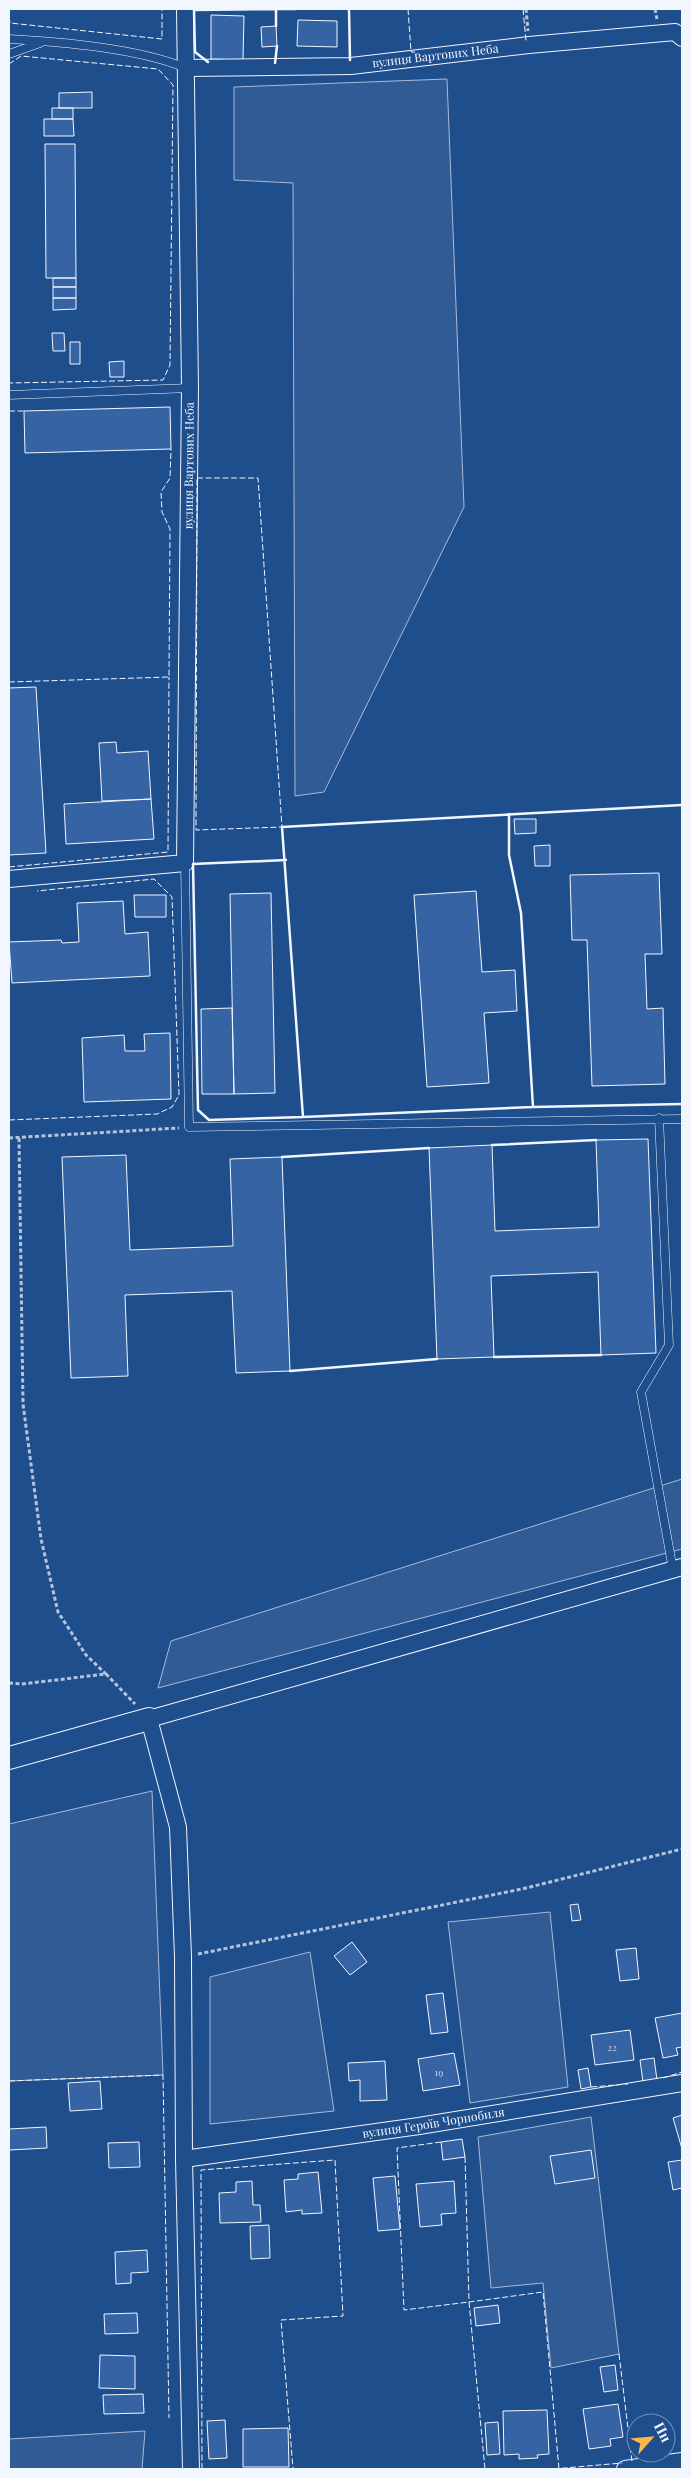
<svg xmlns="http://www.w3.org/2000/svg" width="691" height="2478" viewBox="0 0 691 2478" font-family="'Playfair Display',serif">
<rect width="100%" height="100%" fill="#1f4e8c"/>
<!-- built -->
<path fill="#305b95" stroke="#a8bbd7" d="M447,79L464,507L324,792L295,796L293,183L234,180V87Z
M682,1479V1549L158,1688L171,1641Z
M152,1791L163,2075L9,2081V1824Z
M550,1912L568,2087L470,2103L448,1922Z
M310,1952L334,2111L210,2124V1977Z
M591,2117L619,2354L551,2368L543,2283L491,2288L478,2137Z
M145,2431L142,2469H9V2439Z"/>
<!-- building -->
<path fill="#3563a3" stroke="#f2f6ff" d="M211,15L244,16L243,60L211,59Z
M298,20L337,21V47L297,46Z
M276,26L277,46L262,47L261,27Z
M92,92V108H59V93Z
M52,108H73V119H52Z
M44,119H73L74,136H44Z
M45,144H75L76,278H46Z
M53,278H76V287H53Z
M53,287H76V298H53Z
M53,298H76V309L53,310Z
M52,333H64L65,351H53Z
M70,342H80V364H70Z
M124,361V377H110L109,362Z
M170,407L171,449L25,453L24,411Z
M36,687L46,853L9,855V688Z
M116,742L117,753L148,751L151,799L102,801L99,743Z
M151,799L154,839L66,844L64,804Z
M514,819H536V833L515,834Z
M550,845V866H535L534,846Z
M659,873L662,954H645L647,1009L663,1008L665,1084L592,1086L587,940H572L570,875Z
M476,891L482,972L515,970L517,1011L484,1013L489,1083L427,1087L414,895Z
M271,893L275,1093L234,1094L230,894Z
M134,895H166V917H135Z
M123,901L125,934L148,932L150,976L12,983L9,942L61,940L62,943L79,942L77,903Z
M232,1008L234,1094H202L201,1009Z
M170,1033L171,1099L84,1102L82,1038L124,1035L125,1051H145L144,1034Z
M648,1139L656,1353L601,1355L598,1272L491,1276L494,1357L437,1359L429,1148L492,1145L495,1231L599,1227L596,1140Z
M126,1155L130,1250L233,1246L230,1159L282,1157L290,1371L236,1373L232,1291L125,1295L128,1376L71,1378L62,1157Z
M578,1904L581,1920L572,1921L570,1905Z
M352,1942L367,1962L350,1975L334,1956Z
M636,1948L639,1979L620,1981L616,1950Z
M443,1993L448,2032L431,2034L426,1995Z
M682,2013V2047L676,2048L678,2055L663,2058L655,2018Z
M630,2030L634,2060L595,2065L591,2035Z
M454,2053L460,2085L423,2091L418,2059Z
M654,2058L657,2080L643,2082L640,2060Z
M385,2061L387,2100L360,2101V2080L349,2081L348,2063Z
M588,2068L591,2087L581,2089L578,2070Z
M100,2081L102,2109L70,2111L68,2083Z
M682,2115V2149L673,2118Z
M46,2127L47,2148L9,2150V2129Z
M462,2139L465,2157L443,2160L441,2142Z
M139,2142L140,2167L109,2168L108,2143Z
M591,2150L595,2178L555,2184L550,2156Z
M682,2160V2188L673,2190L668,2162Z
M318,2172L322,2213L302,2214V2210L286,2212L284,2180L298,2179V2174Z
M395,2176L400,2229L378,2231L373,2178Z
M252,2181L253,2205H260L261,2222L220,2223L219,2193L236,2192V2182Z
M454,2181L456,2213L441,2214L442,2225L420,2227L416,2184Z
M269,2225L270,2258L251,2259L250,2226Z
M147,2250L148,2272L131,2273V2283L116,2284L115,2252Z
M498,2305L500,2323L476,2326L474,2308Z
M137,2313L138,2333L105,2334L104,2314Z
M100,2355L135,2356V2389L99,2388Z
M615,2365L618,2390L604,2392L600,2367Z
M143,2394L144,2413L104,2414L103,2395Z
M618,2404L623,2437L610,2439L611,2446L589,2449L583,2409Z
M547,2410L549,2454L537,2455L538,2458L519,2459V2454L504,2455L503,2411Z
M225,2420L227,2458L209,2459L207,2421Z
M498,2422L500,2454L487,2455L485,2423Z
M288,2428L289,2467H243V2429Z"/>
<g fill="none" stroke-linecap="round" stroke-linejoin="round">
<!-- lane casing -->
<g stroke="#f2f6ff" stroke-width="9">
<path id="lane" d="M9,39C62,42 137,48 186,68
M9,54L40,43
M9,395L190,388
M185,863L189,1127L682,1119
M659,1118L669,1345L641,1392L673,1570"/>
</g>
<!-- street casing -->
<g stroke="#f2f6ff" stroke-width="18">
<g id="street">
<path id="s1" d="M186,68L351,66L529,45L675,32L682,38"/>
<path id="s2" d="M9,879L185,863L190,388L185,9"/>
<path id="s3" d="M184,2159L419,2126L682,2083"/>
<path d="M191,2469L184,2159L183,1957L178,1827L149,1719L682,1567"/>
<path d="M625,2469L682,2461"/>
</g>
</g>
<!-- secondary casing -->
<g stroke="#f2f6ff" stroke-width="24">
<path id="secondary" d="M9,1758L149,1719"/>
</g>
<!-- path -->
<path stroke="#b3c4dc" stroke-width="3" stroke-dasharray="4 2.5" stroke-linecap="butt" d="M526,9L528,31
M655,9L657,19
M9,1138L179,1128
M19,1138L23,1404L41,1539L58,1612L86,1655L106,1674
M9,1683L22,1684L106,1674L135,1704
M198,1954L522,1889L682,1849"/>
<!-- lane -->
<use href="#lane" stroke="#1f4e8c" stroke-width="8"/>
<!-- street -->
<use href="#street" stroke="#1f4e8c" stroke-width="16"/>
<!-- secondary -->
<use href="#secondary" stroke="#1f4e8c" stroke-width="22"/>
<!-- fence -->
<path stroke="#f2f6ff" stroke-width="1" stroke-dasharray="6 2.5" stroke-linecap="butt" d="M408,9L411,52H415
M523,9L526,41
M9,17L10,23L162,39V9
M9,64L21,56L158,69L173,85L170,365L163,380L9,383
M9,411H24
M197,478H258L282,827L196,830Z
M9,682L169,677L170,529L162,512L161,492L170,478L171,449
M9,867L168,852L169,677
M9,1120L157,1114L172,1107L179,1095L172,897L154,879L37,891
M663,2078L682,2072
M9,2081L163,2075L169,2418
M591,2087L628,2084
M441,2142L397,2148L404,2310L469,2302L485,2469
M465,2157L469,2302L543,2292L559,2469
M619,2354L632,2462
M202,2469L201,2170L335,2160L343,2316L281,2320L293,2469
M553,2469L622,2463"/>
<!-- wall -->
<path stroke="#f2f6ff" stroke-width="2.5" d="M276,9H296
M349,9L350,60
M208,62L195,52L194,10L276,9V26
M275,63L277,46
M509,814V855L521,913L533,1107L682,1104
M286,860L193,864L198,1110L209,1120L303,1117
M533,1107L303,1117L282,827L682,805
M492,1145L596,1140
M282,1157L429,1148
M494,1357L601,1355
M290,1371L437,1359"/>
</g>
<g text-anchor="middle" stroke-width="4" stroke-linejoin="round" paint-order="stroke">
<!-- number labels -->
<g font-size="10" fill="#c3d1e8">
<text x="612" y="2051">22</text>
<text x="439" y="2076">19</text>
</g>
<!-- street labels -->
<g font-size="12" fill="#f2f6ff" stroke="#1f4e8c">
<text dy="4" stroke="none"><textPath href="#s1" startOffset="250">вулиця Вартових Неба</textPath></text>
<text dy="4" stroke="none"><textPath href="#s2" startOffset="574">вулиця Вартових Неба</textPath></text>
<text dy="4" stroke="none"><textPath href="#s3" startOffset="252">вулиця Героїв Чорнобиля</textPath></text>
</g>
</g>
<!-- border -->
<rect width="691" height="2478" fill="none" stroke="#f2f6ff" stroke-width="20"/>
<!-- north arrow -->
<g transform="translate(651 2438) rotate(63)"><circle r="24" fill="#1f4e8c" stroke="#7391ba"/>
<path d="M0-4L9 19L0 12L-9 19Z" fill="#ffb74d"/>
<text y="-8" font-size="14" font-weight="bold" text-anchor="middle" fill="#f2f6ff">Пн</text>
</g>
</svg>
